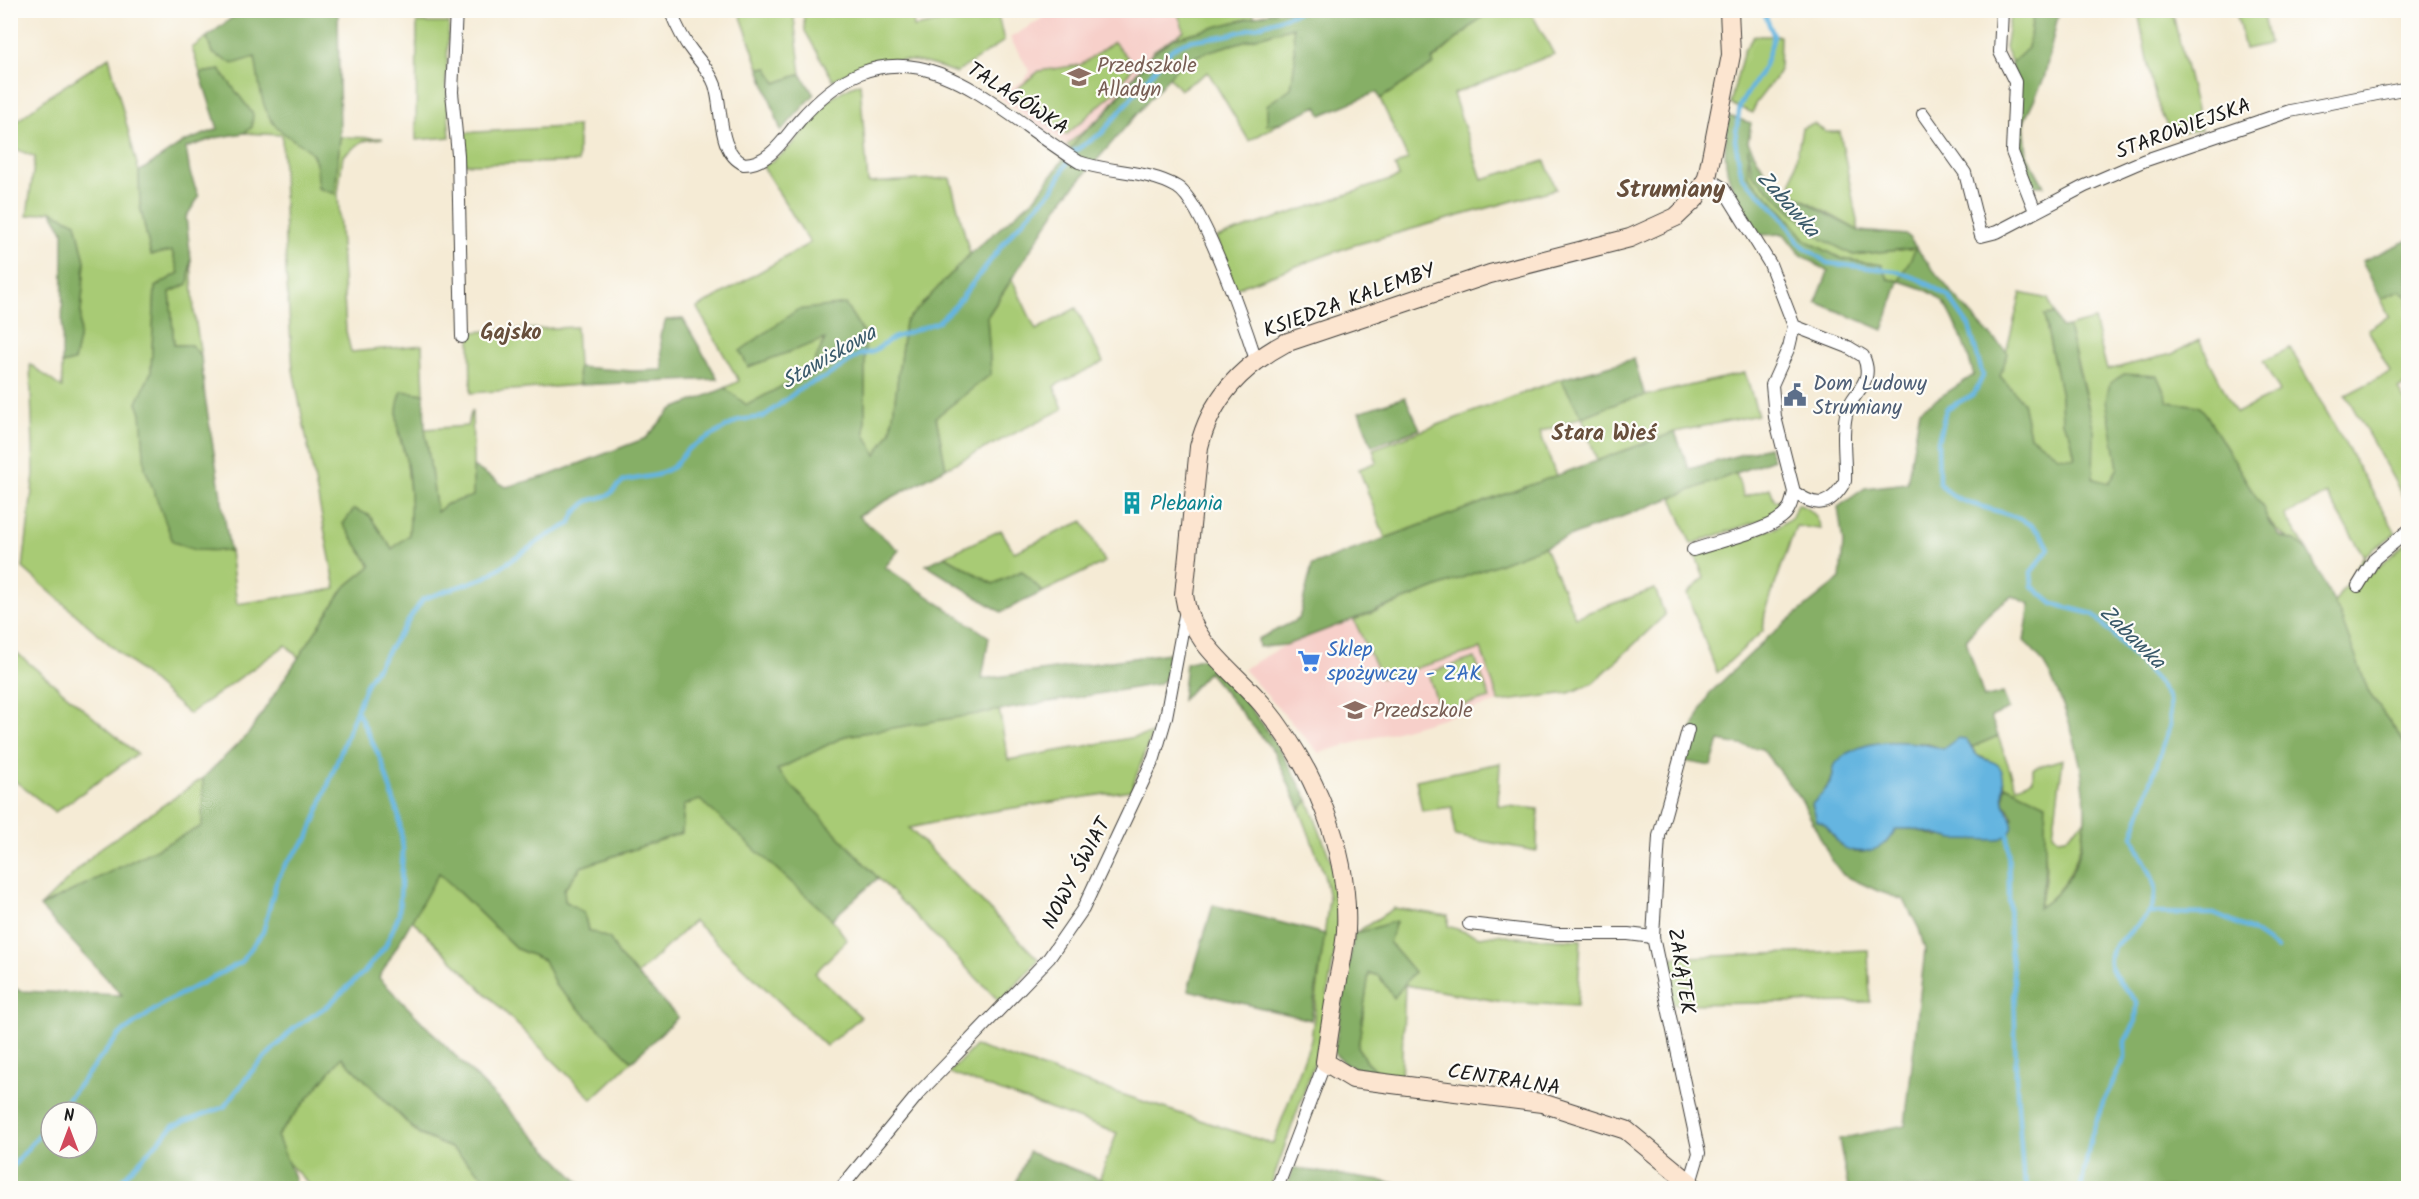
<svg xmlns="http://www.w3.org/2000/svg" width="2419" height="1199" viewBox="0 0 2419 1199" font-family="Kalam,sans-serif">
<rect width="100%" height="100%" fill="#fdfcf7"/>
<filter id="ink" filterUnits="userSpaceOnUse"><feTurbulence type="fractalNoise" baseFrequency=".0167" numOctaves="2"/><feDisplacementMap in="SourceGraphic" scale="12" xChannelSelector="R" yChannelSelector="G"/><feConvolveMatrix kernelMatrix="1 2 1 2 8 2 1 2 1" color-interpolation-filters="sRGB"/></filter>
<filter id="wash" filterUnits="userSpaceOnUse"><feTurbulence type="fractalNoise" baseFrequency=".008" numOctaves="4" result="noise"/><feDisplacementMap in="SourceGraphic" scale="24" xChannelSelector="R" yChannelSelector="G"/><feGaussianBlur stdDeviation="1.35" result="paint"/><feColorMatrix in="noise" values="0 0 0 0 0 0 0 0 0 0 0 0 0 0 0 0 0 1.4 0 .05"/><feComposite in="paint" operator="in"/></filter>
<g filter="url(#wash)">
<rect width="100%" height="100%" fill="#f5ebd5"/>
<!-- built -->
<path fill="#f7d0ca" d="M1054,11H1177L1184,31L1154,50L1103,115L1067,145L997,96L1023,81L1030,72L1010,38Z
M1354,620L1381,678L1481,649L1499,702L1319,753L1243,669L1286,645Z"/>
<!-- green -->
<path fill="#a8cb74" stroke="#627448" stroke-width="1.5" d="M739,11H793L801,74L776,83L768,69L759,68Z
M803,11H912L914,27L997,11L1004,41L956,73C908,53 878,57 833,80L805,31Z
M1177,11H1253L1254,17L1174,38L1071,149L1067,145L1103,115L1154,50L1184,31Z
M1489,11H1530L1554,54L1453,94L1482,179L1545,161L1556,189L1351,246L1234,289L1216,238L1399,177L1395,166L1408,159L1380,99L1433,64L1432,61Z
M2011,11H2034L2028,48L2012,63L2005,48Z
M2138,11H2172L2201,130L2173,133C2153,114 2144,40 2138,11Z
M2236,11H2262L2269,44L2245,49Z
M417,23H449L446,84L450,137L416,140Z
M1293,27L1295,61L1291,89L1267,124L1282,122L1249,141L1208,72L1180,90L1169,77L1181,63L1206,52Z
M1754,36H1780L1779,73L1755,104L1753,113L1730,104L1744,50Z
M207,37L212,53L255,57L265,107L277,127L307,146L318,164V188L335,193L340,137L383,138L363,141L343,156L338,194L346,331L351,352L422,345L424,394L402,391L398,432L407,463L411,504L409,535L392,549L369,515L343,524L371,566L344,588L299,658L286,645L189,714L23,568L34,474L30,364L62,388V364L74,361L79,339L85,261L76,223L51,211L27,216L35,157L11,147V126L49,96L109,57L139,172L140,206L151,255L172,251L179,273L155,287L151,372L137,403L195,550L230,551L237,604L336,589L293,370L286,272L282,135L244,133L252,127L220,70L200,73L192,48Z
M1114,42L1134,65L1117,90L1066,135L1009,96L1039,71L1080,65Z
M860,83L868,183L950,178L970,254L905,322L891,431L876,456L865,434V336L845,304L748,367L826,338L810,371L747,406L725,388L739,381L697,308L810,243L763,167C771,161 782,155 789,148C818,119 816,99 860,83Z
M1814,124L1826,132H1840L1859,231L1790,192L1802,128Z
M578,126V162L465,164L462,133Z
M1747,142L1752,174L1822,239L1853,255L1917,248L1899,281L1888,279L1882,265L1842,259L1807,241L1779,207L1747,176Z
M191,260L194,311L201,356L191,345H174L170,292L188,284Z
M1012,279L1036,330L1076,308L1103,362L1054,386L1063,409L946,468L936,417L991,374L987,317Z
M2400,291L2408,297V383L2398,389L2408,407V505L2346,395L2390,372L2368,329L2389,316L2381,299Z
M2021,293L2048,299L2055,314L2044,315L2061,396L2062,422L2070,434L2075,459L2058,456L2030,436L2023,402L2000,376Z
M2094,320L2107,370L2172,354L2199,340L2236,413L2280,392L2263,361L2290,348L2396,533L2364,556L2368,576L2408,541V748L2369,693L2334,603L2364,556L2327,494L2285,515L2308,552C2286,532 2276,540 2263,508L2199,406L2169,402L2116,451L2118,468L2109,483L2093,479L2088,404L2068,327Z
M576,327L579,385L471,393L470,332Z
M1745,373L1758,415L1675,432L1597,461L1582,417L1540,432L1556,476L1385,538L1359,469L1377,462L1373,449L1561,379L1582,417L1623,401Z
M472,410L474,496L447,504L437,512L425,429L467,426Z
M1736,473L1744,497L1770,488L1775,501L1789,496L1785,506L1776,515L1691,544L1672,497Z
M1797,504C1811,509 1817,514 1821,529L1796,526L1765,613L1763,631L1717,673L1687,594L1704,578L1695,554L1778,527L1792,517Z
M1083,521L1105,562L1043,592L1022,571L993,584L945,556L1001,530L1014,552Z
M1544,545L1575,617L1655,589L1665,615L1593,683L1569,693L1499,702L1481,649L1381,678L1354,620Z
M11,648L137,754L55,812L11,778Z
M1475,658L1490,698L1440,712L1428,673Z
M999,709L1008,760L1152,734L1131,790L981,813L909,828L1039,960L1000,1002L878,878L852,901L777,770L845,736Z
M1998,736L2016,787L2033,780V768L2063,759L2053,834L2058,839L2065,838L2085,820C2081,855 2068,889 2037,909C2055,871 2046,804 2005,785C2000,766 1995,762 1976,755L1972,747Z
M1500,763L1498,805L1538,809L1537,851L1455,836L1452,807L1422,811L1416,780Z
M203,778V826L40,907L99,849Z
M700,799L832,919L847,940L815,973L861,1017L826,1046L694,921L637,975L620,957L610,939L588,930L584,913L565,901L564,890L581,867L682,833L684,805Z
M1308,800L1332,864L1340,909L1336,943L1318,1052L1270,1188H1123L1099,1180L1117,1133L949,1073L975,1046L1273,1144L1311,1040L1329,898L1324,874L1300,810Z
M439,873L517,949L544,960L556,986L632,1061L592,1099L412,920Z
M1394,908L1448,916V926L1480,937L1498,934L1511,937L1581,940L1577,1006L1503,1002L1405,985L1401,1079L1373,1075L1376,1071L1365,1060L1358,1048L1369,973L1379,976L1414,972L1389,942L1396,922L1354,934Z
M1868,950L1870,1002L1673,1004L1663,958Z
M342,1057L418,1134L453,1149L496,1188H313L288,1163L277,1136Z"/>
<!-- forest -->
<path fill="#86af66" stroke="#516641" stroke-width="1.5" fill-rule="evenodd" d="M242,10L338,11L340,137L335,194L318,188C318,138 304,154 277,127C260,111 259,79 255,57L233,64L212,53L207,37Z
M1276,11H1489L1432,60L1434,64L1380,99L1377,92L1321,115L1317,106L1282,122L1267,125V105L1291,88L1295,61L1293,27L1206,52L1181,63L1064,198L987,317L991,374L936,417L946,468L858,516L899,550L885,567L989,637L982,679L1169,653L1165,680L1158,684L845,736L777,770L878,878L832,919L700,800L684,805L682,833L581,867L564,889L565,901L584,913L588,930L610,939L620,957L678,1017L632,1061L556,986L544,960L517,949L439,873L379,978L585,1188H496L453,1149L419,1134L342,1057L277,1136L295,1180L288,1188H11L10,985L20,991L122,995L40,907L202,826L203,778L249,733L344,588L371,566L343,524L354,509L369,515L392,549L409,535C411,511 411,488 407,464C402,436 390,419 402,391L424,394L425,429L437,512L447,504L473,496V466L506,487L547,476L646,438L671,410L725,388L747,405L810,371L825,339L748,367L740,351L797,310L845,304L865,335V434L876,455L891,431L905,322L970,254L1036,197L1080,136L1104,116L1153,53L1174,38ZM51,1112H87V1148H51Z
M2034,11H2059L2044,79L2024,121L2027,155L2044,186H2031L2018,159L2012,63L2028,48Z
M759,68H768L776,83L801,74L814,95L781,131Z
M220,70L253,114L252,127L244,133L215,138L186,148L190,173L199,197L186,217L191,260L188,284L170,292L174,345H191L201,356L205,397L230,551L195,550L173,542L145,468L141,413L137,403L151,372L155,287L179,273L172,251L151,255L140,206L139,172L184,142L218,129L200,73Z
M1729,116L1751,123L1748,142L1769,179L1830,216L1859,231L1907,235C1937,277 1971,317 2008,353L2000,376L2023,402L2030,436L2058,456L2075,458L2070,434L2062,422L2061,396L2044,315L2055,314L2061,328L2068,327L2094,431L2093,479L2109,483L2118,468L2106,400L2110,383L2124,374L2157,376L2169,402L2199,406L2206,414L2263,508L2269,523L2279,536L2295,541L2308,552L2339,612L2369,693L2408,748V1188H1848L1839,1139L1905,1125L1925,950L1919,929L1904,900L1878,891L1843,875L1831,859L1802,801L1762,749L1719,741L1711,766L1683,761L1694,725L1709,694L1768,637L1840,579L1843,543L1838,507L1865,488L1907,483L1920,410L1974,375C1968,356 1955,314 1942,301C1931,290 1913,285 1899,281L1883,330L1816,302L1828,272L1800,254L1784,234L1760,235C1731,188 1718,173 1729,116ZM1748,148L1752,174L1822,239L1853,255L1916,248L1899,281L1888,279L1882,265L1842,259L1807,241L1779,207L1748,176ZM2012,596L2030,604L2024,641C2046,660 2055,684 2065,711C2087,772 2105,867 2038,908C2049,874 2043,841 2046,804L2005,785L2004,802L2013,818L1938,837L1913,829H1896L1886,843L1864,852H1855L1839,844L1824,823V792L1833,777V769L1853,752L1870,746L1889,742L1925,743L1943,749L1966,740L1972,747L1998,736L1991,717L2009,709L2003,693L1984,698L1966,640C1980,621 1992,608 2012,596Z
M51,211L76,223L85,261L79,339L74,361L62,364L63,231Z
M2408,240V297L2400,291L2381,299L2362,261Z
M683,319L718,379L579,385L578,367L633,371L663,370L660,335L666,320Z
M1634,359L1645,396L1623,401L1582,417L1561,379Z
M1405,397L1420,429L1372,446L1359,412Z
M1675,432L1689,469L1768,447L1773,459L1286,645L1259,647L1258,639L1299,619L1312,565Z
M945,556L993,584L1022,571L1043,592L1001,612L926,565Z
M1203,658C1249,698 1280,746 1308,800L1300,810L1275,753L1208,672L1182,700L1186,663Z
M1213,905L1325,934L1311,1020L1188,990Z
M1396,921L1389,942L1414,972L1394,998L1379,976L1369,973L1358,1048L1365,1060L1376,1071L1373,1075L1345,1064L1334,1053L1354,934Z
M1029,1152L1123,1188H1024L1015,1185Z
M1293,1168L1428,1188H1287Z"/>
<!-- water -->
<path fill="#65b5e0" stroke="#40687e" stroke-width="1.5" d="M1958,738L1966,739C1970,744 1973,752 1977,755C1984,762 1996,759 2001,769C2006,780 2002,791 2004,802C2006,816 2026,830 1997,840L1954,839L1913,829H1896C1892,834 1889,841 1884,844C1872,853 1851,855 1840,844C1831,835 1830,825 1817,821L1812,804C1819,797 1828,789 1832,779C1834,773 1832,767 1837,762C1862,736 1912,739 1943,749Z"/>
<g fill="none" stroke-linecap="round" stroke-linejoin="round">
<!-- stream -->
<path stroke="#65b5e0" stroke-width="4.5" d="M1763,10L1774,36L1765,65L1740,105L1735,140L1742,177L1781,215L1799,243L1827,263L1896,271L1921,280L1948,296L1969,326L1983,376L1974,394L1946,409L1938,441L1939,483C1943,487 1948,493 1953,496C1982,513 2035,509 2049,549L2031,572L2032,586L2053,604L2093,614L2157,681L2169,699L2170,725L2133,835C2138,855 2156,873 2155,894C2153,929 2105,937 2110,964C2113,978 2129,992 2137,1002L2136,1021L2125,1041V1058L2104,1100L2091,1137L2081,1188
M2008,834L2010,948L2014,981L2016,1076L2023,1174L2028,1188
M2150,913L2214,914L2249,929L2278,949
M57,1112L119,1035L164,1003L240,963L263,932L276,883L285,865L308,838L367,682L423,599L486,577L547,536L570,524L575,513L588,501L609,495L623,481L657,475L673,467L688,449L739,420L763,417L804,386L826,377L859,355L872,352L893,338L938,322L955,306L1011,234L1053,189L1073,152L1102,133L1171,50C1189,36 1206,40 1228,35C1253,29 1278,20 1303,10
M10,1170L51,1120
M114,1188L173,1126L224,1107L252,1071L294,1028L327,1006L365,971L385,947L399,915L403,849L399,817L382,762L357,711"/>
</g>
</g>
<g filter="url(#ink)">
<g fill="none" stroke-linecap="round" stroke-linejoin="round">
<!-- street casing -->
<g stroke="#3d3b38" stroke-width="14">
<path id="street" d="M456,10L452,92L458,155L462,337
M670,10C676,25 682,39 692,51C701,63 710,71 715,85C723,110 717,152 744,164C770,164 784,138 799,121C901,2 985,103 1079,162C1110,173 1148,170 1177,187C1203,202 1245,326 1256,360
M2002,10L2000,52L2015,82L2012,152L2035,211
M1923,114L1965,173L1981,236L1997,232L2085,186L2143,161L2290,111L2408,88
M1794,326L1848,347L1863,356C1876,383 1852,392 1847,411C1841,432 1846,460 1845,481C1831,506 1817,509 1794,492
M1693,550C1718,541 1762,533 1782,517C1790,511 1792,501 1794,492L1775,417L1772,385L1789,347L1794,326L1770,264L1723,188L1707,178
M2358,586L2375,558L2408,531
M1688,730L1659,836L1653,937L1699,1153L1690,1183
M1469,924L1557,934H1628L1653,937
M841,1188L919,1093L1049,958L1083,909L1154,758L1166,717L1186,610
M1277,1188L1325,1062"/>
</g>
<!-- secondary casing -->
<g stroke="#3d3b38" stroke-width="20">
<path id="secondary" d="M1693,1188L1690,1183L1626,1130L1542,1103L1353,1079L1325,1062C1329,1034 1333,1007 1338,980C1341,964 1345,947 1346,931C1350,850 1313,766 1262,704C1233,670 1190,643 1184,595L1199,447C1211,398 1242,366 1285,343L1490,274L1630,238L1676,217L1695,199L1707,178L1731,55L1729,10"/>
</g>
<!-- street -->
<use href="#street" stroke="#fff" stroke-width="12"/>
<!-- secondary -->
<use href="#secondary" stroke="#fce5d0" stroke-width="18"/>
</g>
</g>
<!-- icons -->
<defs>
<g id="school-bare" transform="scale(1.8)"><path d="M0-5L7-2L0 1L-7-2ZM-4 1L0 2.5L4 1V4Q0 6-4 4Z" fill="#8d6e63" stroke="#fdfcf7" stroke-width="2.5" paint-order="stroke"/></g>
<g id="civic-bare" transform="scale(1.8)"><path d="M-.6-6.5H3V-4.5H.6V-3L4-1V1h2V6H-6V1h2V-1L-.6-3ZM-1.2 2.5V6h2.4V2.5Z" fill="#5c6f8a" stroke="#fdfcf7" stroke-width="2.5" paint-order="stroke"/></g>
<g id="building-bare" transform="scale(1.8)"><path d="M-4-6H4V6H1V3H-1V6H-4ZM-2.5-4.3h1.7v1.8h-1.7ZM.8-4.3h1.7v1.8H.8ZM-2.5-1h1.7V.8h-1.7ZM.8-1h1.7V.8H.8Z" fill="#0f9aa8" stroke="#fdfcf7" stroke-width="2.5" paint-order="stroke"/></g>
<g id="supermarket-bare" transform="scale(1.8)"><path d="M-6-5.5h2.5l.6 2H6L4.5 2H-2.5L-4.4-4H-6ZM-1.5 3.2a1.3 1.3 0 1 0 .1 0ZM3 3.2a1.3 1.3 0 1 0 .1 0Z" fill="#3f7fe0" stroke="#fdfcf7" stroke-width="2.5" paint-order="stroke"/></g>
</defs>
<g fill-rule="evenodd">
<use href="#school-bare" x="1079" y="77"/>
<use href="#civic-bare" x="1795" y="395"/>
<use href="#building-bare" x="1132" y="503"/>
<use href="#supermarket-bare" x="1309" y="661"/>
<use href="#school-bare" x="1355" y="710"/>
</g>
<g text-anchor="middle" stroke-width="4.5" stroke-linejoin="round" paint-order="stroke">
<!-- education labels -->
<g font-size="21" fill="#785e54" stroke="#fdfcf7" text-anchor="start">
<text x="1097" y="72">Przedszkole<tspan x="1097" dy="24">Alladyn</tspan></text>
<text x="1373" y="717">Przedszkole</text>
</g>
<!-- street labels -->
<g font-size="21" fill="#1c1c1c" stroke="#fdfcf7">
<text transform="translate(1018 98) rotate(33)" y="7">TALAGÓWKA</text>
<text transform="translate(2183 128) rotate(-20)" y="7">STAROWIEJSKA</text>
<text transform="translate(1349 300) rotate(-20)" y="7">KSIĘDZA KALEMBY</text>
<text transform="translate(1076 873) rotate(-62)" y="7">NOWY ŚWIAT</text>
<text transform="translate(1682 971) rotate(81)" y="7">ZAKĄTEK</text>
<text transform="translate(1504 1079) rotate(9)" y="7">CENTRALNA</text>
</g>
<!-- service labels -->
<g font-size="21" fill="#4e5e75" stroke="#fdfcf7" text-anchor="start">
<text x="1813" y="390">Dom Ludowy<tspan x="1813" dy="24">Strumiany</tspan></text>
</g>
<!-- culture labels -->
<g font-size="21" fill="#0d838f" stroke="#fdfcf7" text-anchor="start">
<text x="1150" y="510">Plebania</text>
</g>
<!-- shop labels -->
<g font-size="21" fill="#366cbe" stroke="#fdfcf7" text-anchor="start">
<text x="1327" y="656">Sklep<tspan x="1327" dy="24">spożywczy - ZAK</tspan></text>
</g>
<!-- water labels -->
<g font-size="22" font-style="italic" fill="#39596a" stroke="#fdfcf7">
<text transform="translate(1789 203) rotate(48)" y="8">Zabawka</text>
<text transform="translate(828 356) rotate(-30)" y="8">Stawiskowa</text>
<text transform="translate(2133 636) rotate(44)" y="8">Zabawka</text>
</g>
<!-- neighbourhood labels -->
<g font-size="22" font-weight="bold" fill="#674f3c" stroke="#fdfcf7">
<text x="511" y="339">Gajsko</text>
<text x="1604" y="440">Stara Wieś</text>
</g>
<!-- quarter labels -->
<g font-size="24" font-weight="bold" fill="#674f3c" stroke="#fdfcf7">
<text x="1671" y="197">Strumiany</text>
</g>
</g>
<!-- margin -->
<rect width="2419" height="1199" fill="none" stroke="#fdfcf7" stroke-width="36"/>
<!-- north arrow -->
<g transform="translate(69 1130)"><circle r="28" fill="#fdfcf7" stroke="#a3a29f" stroke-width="1.5"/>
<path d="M0-4.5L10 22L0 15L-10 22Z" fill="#d1495b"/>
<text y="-9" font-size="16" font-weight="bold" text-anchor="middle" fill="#1c1c1c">N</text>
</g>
</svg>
